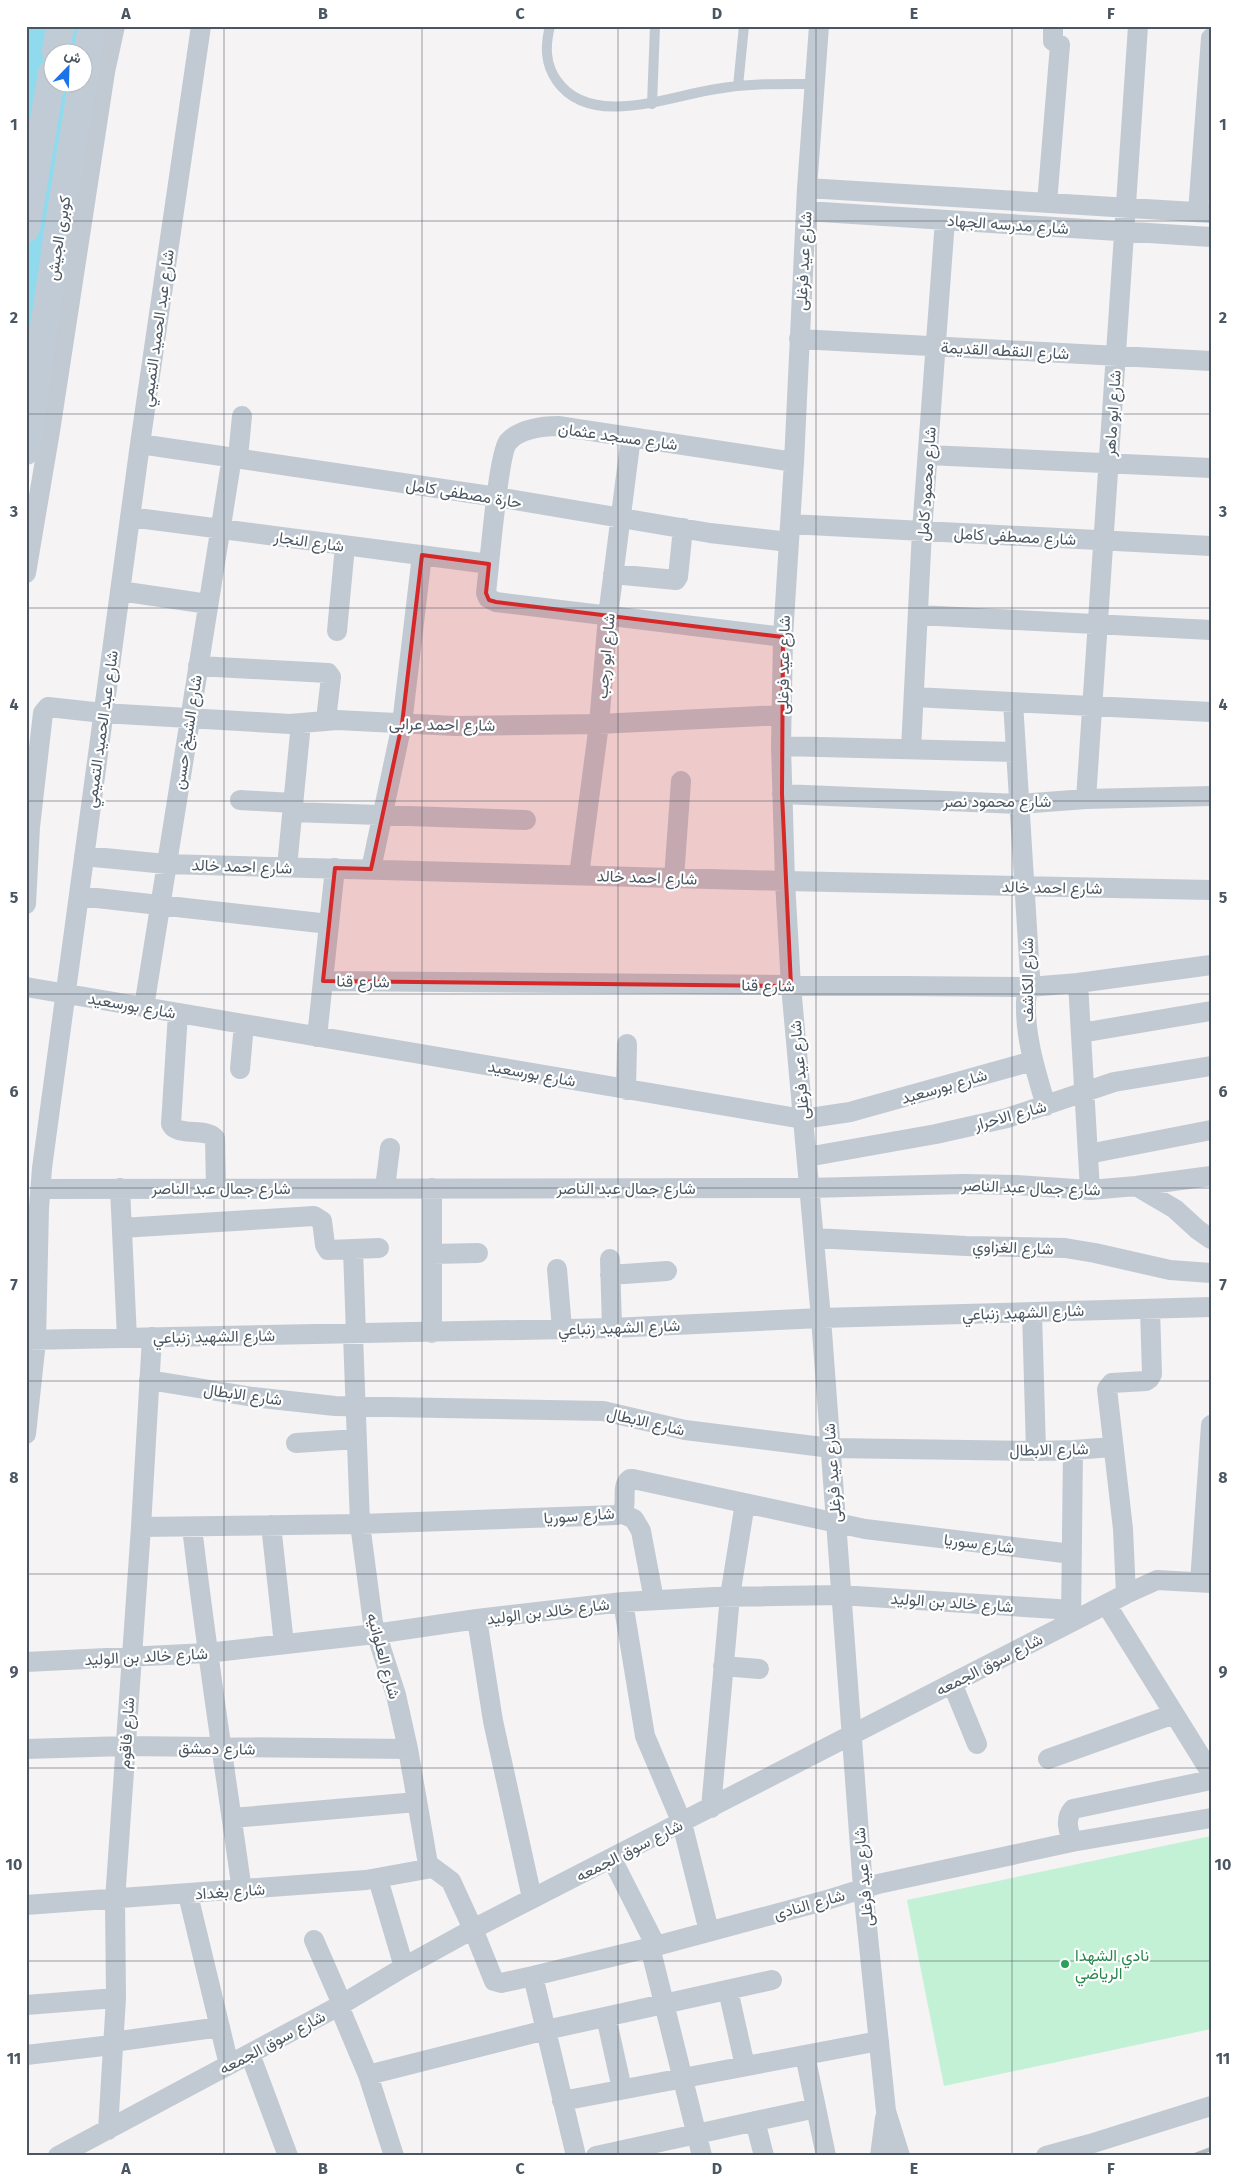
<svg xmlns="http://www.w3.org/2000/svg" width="1237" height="2182" viewBox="0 0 1237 2182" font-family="'Fira Sans',Vazirmatn,sans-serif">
<rect width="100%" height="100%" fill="#f5f3f3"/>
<!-- green -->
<path fill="#c3f1d5" d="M1211,1836V2029L944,2086L907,1900Z"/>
<!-- water -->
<path fill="#90daee" d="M26,26H84L80,52H52V82L75,83L26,366Z"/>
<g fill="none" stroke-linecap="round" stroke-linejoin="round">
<!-- lane -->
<path stroke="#c1cad2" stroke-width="10" d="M550,26C545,46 545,64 557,81C591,129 670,96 716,89C749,83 782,84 815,84
M738,86L744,26
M652,104L655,26"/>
<!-- street -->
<path stroke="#c1cad2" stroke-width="20" d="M819,26L807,188L794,462L783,637L781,746L785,881L791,986L821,1318L863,1888L886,2111L900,2156
M807,188L1211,213
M1047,203L1060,45L1053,41V26
M806,211L1211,237
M1198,212L1211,38
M799,339L1211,361
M140,444L497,497L710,533L789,542
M928,455L1211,468
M238,457L242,416
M130,517L489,564
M790,524L1211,546
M26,573L50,431L105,72L115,26
M613,574L676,580L678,577L683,528
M120,591L208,604
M918,615L1211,630
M337,631L345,546
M783,637L496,602L488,598L486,593C489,570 498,454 508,442C519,429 543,426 558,426L794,462
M198,666L328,673L331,677L326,720
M914,697L1211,712
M1013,702L1030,976C1030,985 1026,994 1026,1003C1025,1038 1036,1072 1046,1106
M781,746L1016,752
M911,749L922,531L945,220
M782,794L1019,804L1086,799L1211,796
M1086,799L1138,26
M240,800L293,803
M292,812L526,820
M84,856L166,864L785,881L1211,890
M287,867L301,723
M371,869L402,724L422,555
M579,875L599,724L608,616L631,437
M674,878L681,781
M79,896L329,924
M26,904L30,827L43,713L48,707L103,713L290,724L337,720L455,726L599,724L782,715
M323,981L1029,987L1078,983L1211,965
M1078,983L1090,1190
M26,987L803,1119L850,1112L1033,1061
M144,1007L232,457
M178,1013L171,1124L173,1127C185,1136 205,1128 215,1138L216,1188
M1081,1033L1211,1011
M317,1037L335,868
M240,1069L244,1024
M626,1090L627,1044
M1088,1154L1211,1130
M807,1157L936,1134L1007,1118L1114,1082L1211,1066
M1136,1186L1175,1209L1198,1230L1211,1239
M120,1188L127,1338
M385,1188L390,1148
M432,1188V1333
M40,1189L809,1188L963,1184L1016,1185L1090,1190L1136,1186L1211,1176
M122,1228L314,1216L322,1221L325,1245L328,1250L379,1248
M814,1238L966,1246L1065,1248L1095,1253L1170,1270L1211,1273
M353,1249L356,1335
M432,1254L478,1253
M610,1259L612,1328
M557,1269L562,1329
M610,1275L667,1271
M1032,1312L1036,1451
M353,1335L360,1524L373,1623L396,1695L408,1749L428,1864L451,1881L473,1929L494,1981L501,1983L533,1976L656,1946L827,1900L878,1884L1072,1842L1211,1818
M26,1340L612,1328L821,1318L1211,1307
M149,1380L253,1397L335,1406L603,1411L685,1430L831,1448L1036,1451L1073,1450L1113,1447
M26,1434L36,1341L39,1208L42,1168L140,444L201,26
M296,1443L357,1439
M621,1513L634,1519L641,1531L654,1600
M271,1525L284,1644
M141,1527L360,1524L617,1515C632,1509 618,1488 630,1479H633L865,1529L1072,1554
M192,1527C206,1649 225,1769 242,1891
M1200,1582L1211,1425
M1126,1594L1123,1529L1107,1389L1112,1383L1146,1381L1149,1379L1152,1374L1150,1309
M623,1602L645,1736L682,1823L709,1931
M1106,1604L1211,1773
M477,1619L493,1721L532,1898
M1071,1622L1073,1450
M26,1662L207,1653L375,1634L477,1619L623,1602L714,1597L840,1595L1072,1610
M723,1666L759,1669
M952,1683L977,1744
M26,1749L125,1746L408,1749
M1048,1759L1174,1714
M711,1808L730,1596L745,1503
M232,1818L417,1802
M1072,1842C1069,1831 1064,1819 1073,1809L1211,1780
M612,1859L656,1946
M378,1879L404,1967
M188,1895L229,2065
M26,1905L366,1880L432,1868
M314,1940L342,2004
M650,1947L702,2156
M533,1976L576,2156
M728,1990L745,2066
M26,2005L116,1998
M339,2006L368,2075L394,2156
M606,2017L622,2089
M113,2042L220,2027
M250,2054L288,2156
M26,2055L112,2045
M805,2055L826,2156
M368,2075L546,2030L772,1980
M562,2101L879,2041
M755,2121L764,2156
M108,2130L116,1998L115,1900L141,1527L152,1337
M58,2156L339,2006L404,1967L473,1929L1126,1594L1157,1580L1211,1583
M596,2156L816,2108
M880,2156L885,2118
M1046,2156L1090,2144L1211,2106"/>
<!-- secondary -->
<path stroke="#c1cbd6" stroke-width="28" d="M56,52L60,26
M26,228L52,73
M26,451L60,218L92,26"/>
<!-- rail -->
<path stroke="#b5b8bd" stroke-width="4" d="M1192,2156L1211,2149"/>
</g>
<!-- marked area -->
<path fill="#d62828" fill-opacity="0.2" stroke="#d62828" stroke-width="4" stroke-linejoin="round" d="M422,555L489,564L486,593L489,600L496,602L783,637L782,794L791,986L323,981L335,868L371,869L402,724Z"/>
<!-- grid -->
<path fill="none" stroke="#4a5661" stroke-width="1" stroke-opacity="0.55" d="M224,26V2156M422,26V2156M618,26V2156M816,26V2156M1012,26V2156M26,221H1211M26,414H1211M26,608H1211M26,801H1211M26,994H1211M26,1188H1211M26,1381H1211M26,1574H1211M26,1768H1211M26,1961H1211"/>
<!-- markers -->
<circle fill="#2e9e5b" stroke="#fff" stroke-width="2" cx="1065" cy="1964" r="5"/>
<g text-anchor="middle" stroke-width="4.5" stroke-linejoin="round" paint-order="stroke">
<!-- street labels -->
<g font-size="16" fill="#4a5661" stroke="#fff">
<text transform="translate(1008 224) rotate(4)" y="6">شارع مدرسه الجهاد</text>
<text transform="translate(58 238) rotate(-81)" y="6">كوبرى الجيش</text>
<text transform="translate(803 261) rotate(-87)" y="6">شارع عيد فرغلى</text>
<text transform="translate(157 328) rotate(-82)" y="6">شارع عبد الحميد التميمي</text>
<text transform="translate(1005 350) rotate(3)" y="6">شارع النقطه القديمة</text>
<text transform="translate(1112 413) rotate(-86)" y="6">شارع ابو ماهر</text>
<text transform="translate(618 436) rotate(8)" y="6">شارع مسجد عثمان</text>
<text transform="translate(926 484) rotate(-86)" y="6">شارع محمود كامل</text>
<text transform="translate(464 493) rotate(9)" y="6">حارة مصطفى كامل</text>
<text transform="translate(1015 536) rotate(3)" y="6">شارع مصطفى كامل</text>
<text transform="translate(309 541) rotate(8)" y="6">شارع النجار</text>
<text transform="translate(605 656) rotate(-85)" y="6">شارع ابو رجب</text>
<text transform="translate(783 665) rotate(-89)" y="6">شارع عيد فرغلى</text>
<text transform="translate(442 724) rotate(1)" y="6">شارع احمد عرابى</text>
<text transform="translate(101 729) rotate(-82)" y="6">شارع عبد الحميد التميمي</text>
<text transform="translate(187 732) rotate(-81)" y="6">شارع الشيخ حسن</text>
<text x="997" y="807">شارع محمود نصر</text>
<text transform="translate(242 866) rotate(2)" y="6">شارع احمد خالد</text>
<text transform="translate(647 877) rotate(2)" y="6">شارع احمد خالد</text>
<text transform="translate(1052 887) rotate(1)" y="6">شارع احمد خالد</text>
<text transform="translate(1027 980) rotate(-90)" y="6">شارع الكاشف</text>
<text transform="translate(363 981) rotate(1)" y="6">شارع قنا</text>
<text transform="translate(768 985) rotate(1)" y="6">شارع قنا</text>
<text transform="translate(132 1005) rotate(10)" y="6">شارع بورسعيد</text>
<text transform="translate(799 1070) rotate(-95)" y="6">شارع عيد فرغلى</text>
<text transform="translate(532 1073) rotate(10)" y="6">شارع بورسعيد</text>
<text transform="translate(944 1086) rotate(-16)" y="6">شارع بورسعيد</text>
<text transform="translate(1010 1115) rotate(-15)" y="6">شارع الاحرار</text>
<text transform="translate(1031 1187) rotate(2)" y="6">شارع جمال عبد الناصر</text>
<text x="221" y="1194">شارع جمال عبد الناصر</text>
<text x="626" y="1194">شارع جمال عبد الناصر</text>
<text transform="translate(1013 1247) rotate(2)" y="6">شارع الغزاوي</text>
<text transform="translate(1023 1312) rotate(-2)" y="6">شارع الشهيد زنباعي</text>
<text transform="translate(619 1327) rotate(-2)" y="6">شارع الشهيد زنباعي</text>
<text transform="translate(214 1336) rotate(-1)" y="6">شارع الشهيد زنباعي</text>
<text transform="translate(243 1394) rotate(8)" y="6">شارع الابطال</text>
<text transform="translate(646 1421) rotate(13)" y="6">شارع الابطال</text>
<text transform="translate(1049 1449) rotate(-1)" y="6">شارع الابطال</text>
<text transform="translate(832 1473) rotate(-94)" y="6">شارع عيد فرغلى</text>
<text transform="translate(579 1515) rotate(-4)" y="6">شارع سوريا</text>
<text transform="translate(979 1543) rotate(7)" y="6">شارع سوريا</text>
<text transform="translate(952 1602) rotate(4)" y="6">شارع خالد بن الوليد</text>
<text transform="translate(548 1611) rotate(-7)" y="6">شارع خالد بن الوليد</text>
<text transform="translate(146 1656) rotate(-3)" y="6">شارع خالد بن الوليد</text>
<text transform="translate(384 1656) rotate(75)" y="6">شارع العلوانيه</text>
<text transform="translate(989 1664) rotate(-27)" y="6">شارع سوق الجمعه</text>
<text transform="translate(126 1733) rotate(-86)" y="6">شارع فاقوم</text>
<text transform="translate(217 1748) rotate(1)" y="6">شارع دمشق</text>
<text transform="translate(629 1850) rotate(-27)" y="6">شارع سوق الجمعه</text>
<text transform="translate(863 1877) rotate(-95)" y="6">شارع عيد فرغلى</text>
<text transform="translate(230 1891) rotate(-4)" y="6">شارع بغداد</text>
<text transform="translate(809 1904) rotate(-16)" y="6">شارع النادى</text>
<text transform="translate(272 2042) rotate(-28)" y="6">شارع سوق الجمعه</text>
</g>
<!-- leisure labels -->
<g font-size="16" fill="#27864d" stroke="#fff" text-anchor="start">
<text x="1075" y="1961">نادي الشهدا<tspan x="1075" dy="18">الرياضي</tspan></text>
</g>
</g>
<!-- border -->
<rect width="1237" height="2182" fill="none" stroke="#ffffff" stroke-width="55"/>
<!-- north arrow -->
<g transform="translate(68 68) rotate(23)"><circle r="24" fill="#ffffff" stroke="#b7bbc0"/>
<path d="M0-4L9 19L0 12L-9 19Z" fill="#1a73e8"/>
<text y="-8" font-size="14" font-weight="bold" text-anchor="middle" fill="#4a5661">ش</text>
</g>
<rect x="28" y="28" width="1182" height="2126" fill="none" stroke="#4a5661" stroke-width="2"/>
<g font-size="16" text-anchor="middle" font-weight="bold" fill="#4a5661">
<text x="126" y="19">A</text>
<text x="323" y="19">B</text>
<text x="520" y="19">C</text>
<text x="717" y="19">D</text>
<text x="914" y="19">E</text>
<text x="1111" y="19">F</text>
<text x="14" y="130">1</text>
<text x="1223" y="130">1</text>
<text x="14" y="323">2</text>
<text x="1223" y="323">2</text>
<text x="14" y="517">3</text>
<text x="1223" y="517">3</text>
<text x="14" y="710">4</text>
<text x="1223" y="710">4</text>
<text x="14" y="903">5</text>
<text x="1223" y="903">5</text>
<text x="14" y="1097">6</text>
<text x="1223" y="1097">6</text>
<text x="14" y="1290">7</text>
<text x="1223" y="1290">7</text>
<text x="14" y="1483">8</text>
<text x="1223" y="1483">8</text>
<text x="14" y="1677">9</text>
<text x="1223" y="1677">9</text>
<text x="14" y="1870">10</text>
<text x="1223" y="1870">10</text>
<text x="14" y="2064">11</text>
<text x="1223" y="2064">11</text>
<text x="126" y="2174">A</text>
<text x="323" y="2174">B</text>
<text x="520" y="2174">C</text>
<text x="717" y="2174">D</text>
<text x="914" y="2174">E</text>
<text x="1111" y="2174">F</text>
</g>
</svg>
